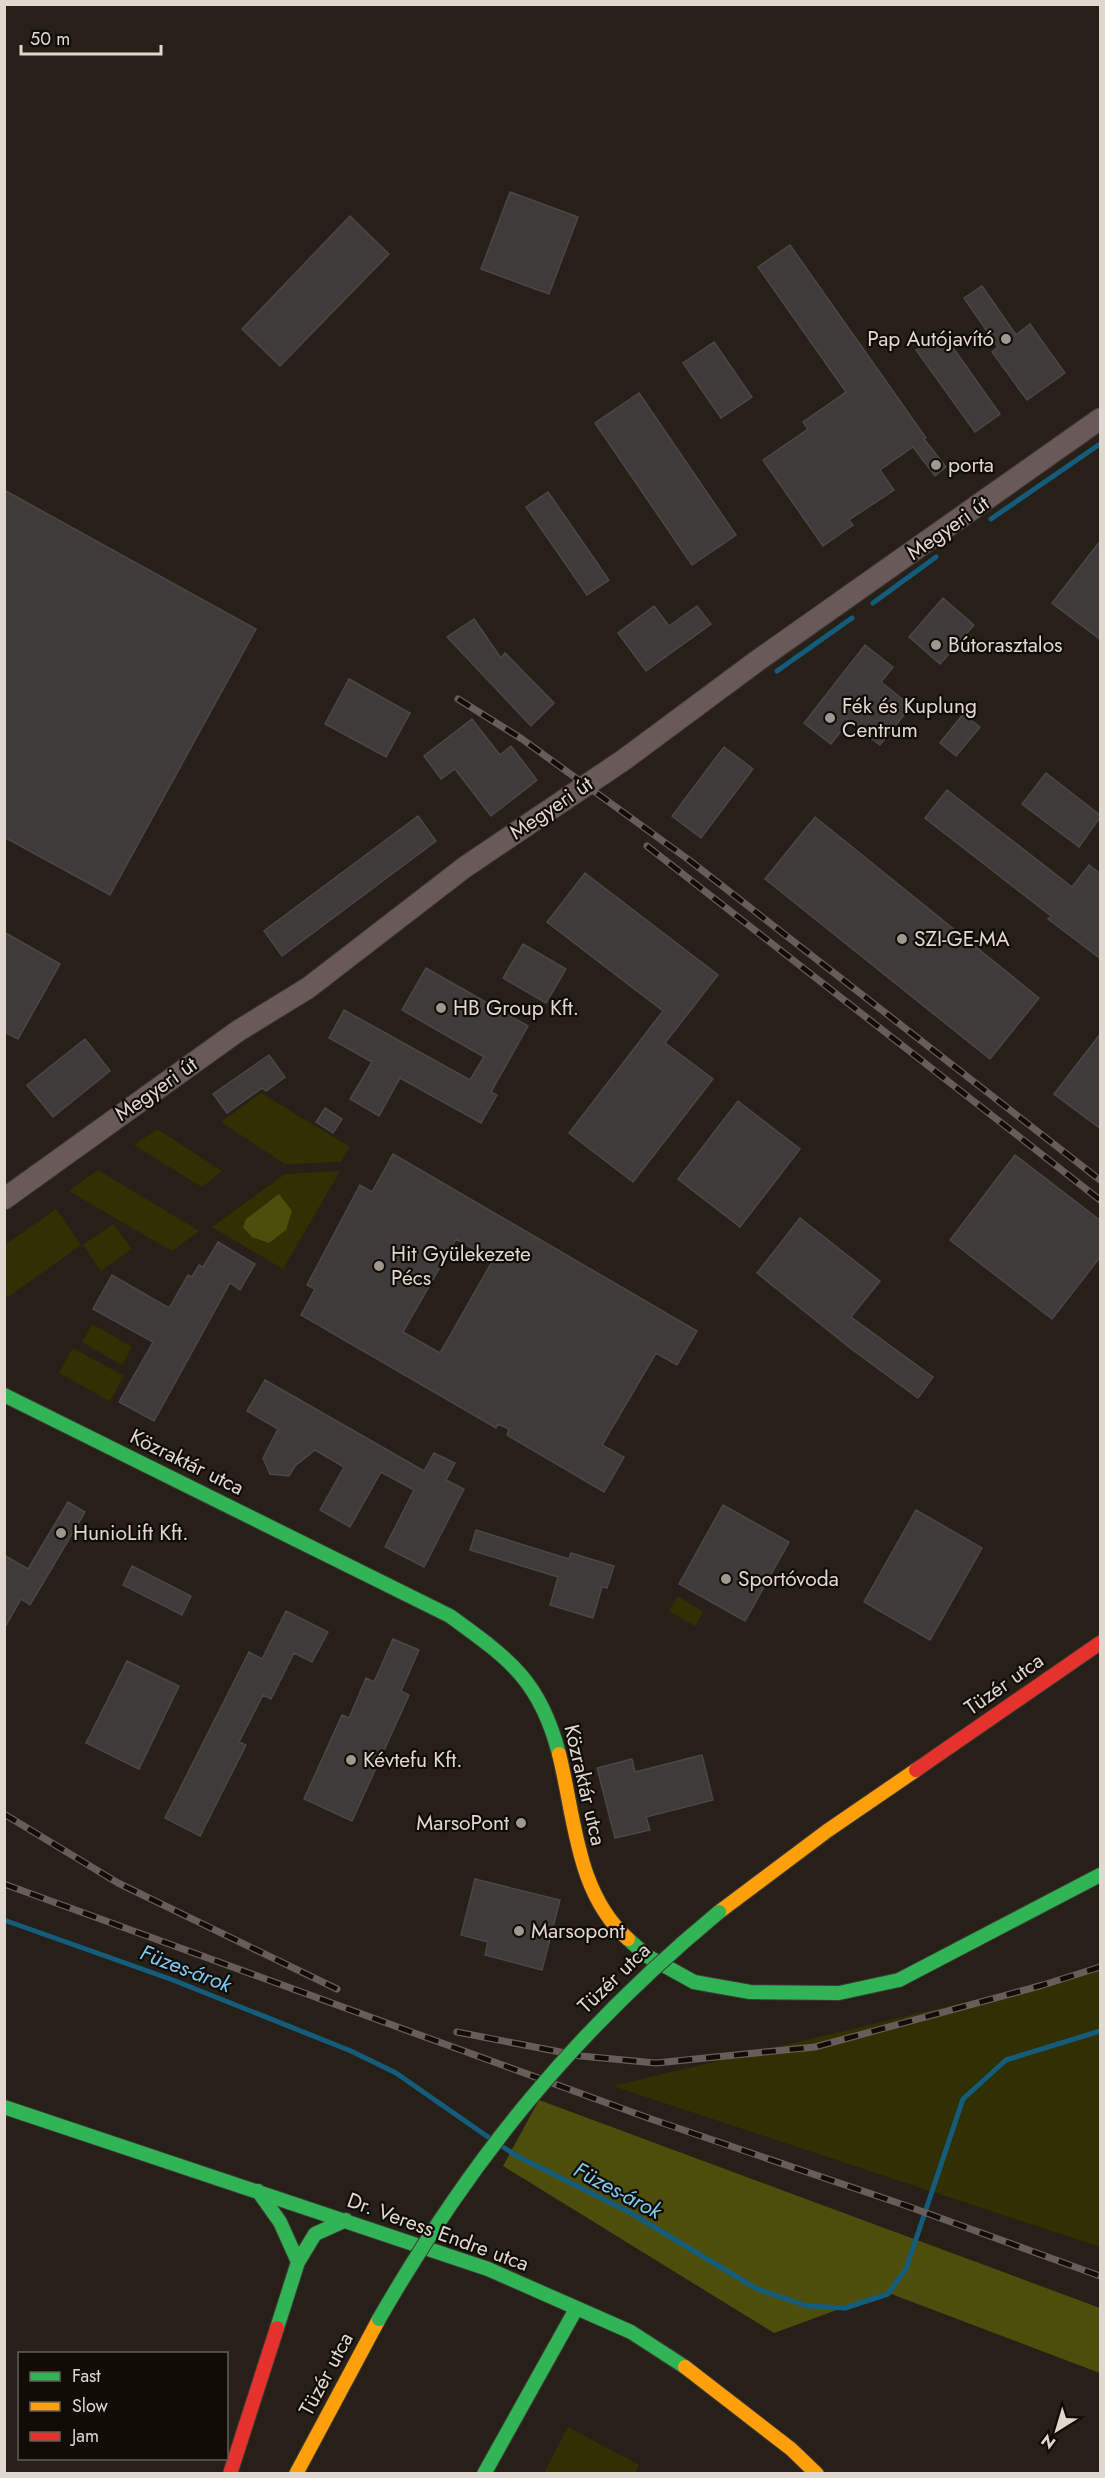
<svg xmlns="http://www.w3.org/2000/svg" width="1105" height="2478" viewBox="0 0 1105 2478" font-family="Jost,sans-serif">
<rect width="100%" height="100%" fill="#262019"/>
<!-- green -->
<path fill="#303003" d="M261,1093L350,1147L341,1162L285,1164L221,1122Z
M157,1129L222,1171L202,1187L134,1145Z
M98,1170L199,1231L172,1251L69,1191Z
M340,1171L283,1269L212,1227L285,1174Z
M56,1209L81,1245L8,1297L5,1293V1245Z
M113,1224L132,1249L101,1271L83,1245Z
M92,1324L132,1347L122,1365L82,1342Z
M73,1348L124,1376L110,1401L59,1373Z
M678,1596L703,1612L695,1626L669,1611Z
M1100,1970V2247L613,2086Z
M568,2427L639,2465L635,2473H544Z"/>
<!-- forest -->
<path fill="#4e4e0c" d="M279,1194L292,1211L286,1230L269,1243L252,1237L243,1227L246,1219Z
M539,2100L1100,2308V2373L886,2292L774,2333L503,2166Z"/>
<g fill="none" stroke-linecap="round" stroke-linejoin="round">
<!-- stream -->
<path stroke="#145c7b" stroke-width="5" d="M991,519L1100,444
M873,603L936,557
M777,671L852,618
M4,1920L173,1980L351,2051L396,2073L488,2137
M503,2147L517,2156L629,2212L757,2289L807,2306L845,2308L888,2294L906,2269L963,2099L1006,2060L1100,2031"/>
</g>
<!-- building -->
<path fill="#3e3b3a" stroke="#4b4647" stroke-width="1.5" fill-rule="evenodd" d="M510,192L578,217L549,294L481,269Z
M350,216L389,254L280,366L242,329Z
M790,245L926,438L924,439L946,467L935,476L913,447L880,470L894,490L849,520L853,525L823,546L763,460L808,429L803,422L846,392L758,267Z
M982,286L1016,335L1030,324L1065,373L1027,400L992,352L998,347L964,298Z
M942,332L1000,414L975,432L916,350Z
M714,342L752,397L721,418L683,363Z
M639,393L736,535L692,565L595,423Z
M4,490L256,629L110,895L4,837Z
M548,492L609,580L587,595L526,507Z
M1101,540V640L1052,603Z
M943,598L974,625L940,664L909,637Z
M654,606L669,626L697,606L711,624L646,671L618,633Z
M474,619L501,658L505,653L554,703L531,726L447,637Z
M865,645L893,667L881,682L911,706L880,745L849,721L831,744L804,723Z
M349,679L410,713L386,757L325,724Z
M963,714L980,727L956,756L940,743Z
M472,719L500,755L511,746L537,780L491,816L455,769L441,779L424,756Z
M724,747L753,769L701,838L672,816Z
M1046,773L1101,816L1079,847L1022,804Z
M947,790L1072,887L1089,865L1101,874V959L1048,919L1051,916L925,818Z
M418,816L436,841L282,956L264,931Z
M815,817L1039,998L990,1059L765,879Z
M585,873L718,975L665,1043L713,1079L633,1182L569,1133L663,1011L547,922Z
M4,932L60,964L18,1039L4,1032Z
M523,944L566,969L546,1003L503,978Z
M426,968L528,1026L491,1092L497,1095L481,1123L400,1078L379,1116L350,1099L372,1062L329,1038L344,1010L470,1080L484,1057L402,1010Z
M1101,1033V1129L1054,1094Z
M85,1039L110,1071L53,1117L27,1085Z
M269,1055L285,1077L266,1091L262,1088L227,1113L213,1094Z
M738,1101L800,1149L740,1227L678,1179Z
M325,1108L342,1119L333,1133L316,1122Z
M393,1154L697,1331L677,1365L656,1353L602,1445L624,1457L604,1492L507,1435L509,1429L498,1424L496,1428L301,1315L315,1289L307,1285L360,1185L372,1192ZM456,1239L493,1260L440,1353L403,1332Z
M1015,1155L1101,1221V1256L1052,1319L950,1240Z
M800,1218L880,1281L851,1317L933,1377L918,1398L850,1348L757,1273Z
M218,1242L255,1264L240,1290L230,1283L154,1421L119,1402L153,1342L93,1309L112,1275L169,1308L188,1275L192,1277L199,1265L203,1267Z
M265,1380L424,1471L434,1453L455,1463L446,1480L464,1489L424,1567L385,1547L414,1490L381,1472L350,1527L320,1510L344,1467L315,1450L295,1466L289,1476L270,1474L263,1458L278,1429L247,1411Z
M68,1502L85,1512L30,1605L21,1599L4,1629V1555L28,1569Z
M723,1505L789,1542L745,1621L679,1584Z
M916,1510L982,1548L930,1640L864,1602Z
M476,1530L569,1559L571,1553L614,1566L607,1588L602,1587L593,1618L550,1605L558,1577L470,1550Z
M132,1566L191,1596L182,1615L123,1585Z
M286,1611L328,1632L312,1662L294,1653L271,1699L263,1695L239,1742L246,1745L200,1836L165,1818L249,1652L262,1659Z
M393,1639L419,1650L401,1691L409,1695L352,1821L304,1799L342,1715L349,1718L366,1678L374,1682Z
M127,1661L179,1686L139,1769L86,1743Z
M702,1755L713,1800L646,1817L650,1830L615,1838L597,1768L632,1759L635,1772Z
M475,1879L560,1900L542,1970L485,1955L488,1942L461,1935Z"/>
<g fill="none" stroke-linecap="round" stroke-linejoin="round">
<!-- street casing -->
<g stroke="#3f3a33" stroke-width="23">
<path id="street" d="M4,1199L238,1031L308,988L465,867L625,759L757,661L1100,419"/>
</g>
<!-- fast casing -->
<g stroke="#3f3a33" stroke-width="16">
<path id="fast" d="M4,1395L450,1616C509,1659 540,1680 559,1754
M628,1939L647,1956L694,1982L750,1992L839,1993L899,1980L1100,1875
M4,2107L488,2269L631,2332L685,2367
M258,2191L280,2222L298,2262
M277,2328L298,2262L315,2234L346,2220
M484,2474L576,2309"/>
</g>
<!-- slow casing -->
<g stroke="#3f3a33" stroke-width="16">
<path id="slow" d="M559,1754C575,1817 576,1893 628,1939
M719,1912L827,1831L916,1770
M685,2367L791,2449L817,2474
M296,2474L379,2319"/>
</g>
<!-- jam casing -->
<g stroke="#3f3a33" stroke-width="16">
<path id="jam" d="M916,1770L1100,1643
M230,2474L277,2328"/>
</g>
<!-- street -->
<use href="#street" stroke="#695a59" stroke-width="21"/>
<!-- fast -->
<use href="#fast" stroke="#30b455" stroke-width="14"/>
<!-- slow -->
<use href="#slow" stroke="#ff9f0a" stroke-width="14"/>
<!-- jam -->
<use href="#jam" stroke="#e5322d" stroke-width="14"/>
<!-- rail casing -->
<g stroke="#685d5a" stroke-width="7">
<path id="rail" d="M458,699L522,739L689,860L1100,1180
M647,846L1100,1200
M4,1814L118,1883L337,1989
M4,1884L651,2119L907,2206L1100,2276
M457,2032L581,2056L656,2063L815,2047L1043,1985L1100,1967"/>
</g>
<!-- rail -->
<use href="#rail" stroke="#110c06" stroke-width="4.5" stroke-dasharray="14" stroke-linecap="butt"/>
<!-- fast-bridge casing -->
<g stroke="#3f3a33" stroke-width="16" stroke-linecap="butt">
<path id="fast-bridge" d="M379,2319C472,2157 575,2031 719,1912"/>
</g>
<!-- fast-bridge -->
<use href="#fast-bridge" stroke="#30b455" stroke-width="14"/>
</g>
<!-- markers -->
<g fill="#9f988f" stroke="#110c06" stroke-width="2">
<circle cx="1006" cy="339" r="6"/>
<circle cx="936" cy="465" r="6"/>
<circle cx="936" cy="645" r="6"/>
<circle cx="830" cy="718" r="6"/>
<circle cx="902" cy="939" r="6"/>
<circle cx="441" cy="1008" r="6"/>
<circle cx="379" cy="1266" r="6"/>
<circle cx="61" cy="1533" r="6"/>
<circle cx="726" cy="1579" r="6"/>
<circle cx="351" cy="1760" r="6"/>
<circle cx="521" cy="1823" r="6"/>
<circle cx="519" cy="1931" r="6"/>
</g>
<g text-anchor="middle" stroke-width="4.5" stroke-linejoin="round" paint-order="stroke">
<!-- poi labels -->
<g font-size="21" fill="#e0d8cf" stroke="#110c06" text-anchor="start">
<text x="994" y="346" text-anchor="end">Pap Autójavító</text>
<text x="948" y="472">porta</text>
<text x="948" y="652">Bútorasztalos</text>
<text x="842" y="713">Fék és Kuplung<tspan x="842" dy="24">Centrum</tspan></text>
<text x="914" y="946">SZI-GE-MA</text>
<text x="453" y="1015">HB Group Kft.</text>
<text x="391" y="1261">Hit Gyülekezete<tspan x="391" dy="24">Pécs</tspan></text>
<text x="73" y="1540">HunioLift Kft.</text>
<text x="738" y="1586">Sportóvoda</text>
<text x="363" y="1767">Kévtefu Kft.</text>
<text x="509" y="1830" text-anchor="end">MarsoPont</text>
<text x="531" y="1938">Marsopont</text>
</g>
<!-- street labels -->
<g font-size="21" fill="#e0d8cf" stroke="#110c06">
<text transform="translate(948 528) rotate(-35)" y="7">Megyeri út</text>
<text transform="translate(551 808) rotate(-34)" y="7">Megyeri út</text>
<text transform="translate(156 1089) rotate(-35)" y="7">Megyeri út</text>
<text transform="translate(187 1462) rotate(26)" y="7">Közraktár utca</text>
<text transform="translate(1004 1684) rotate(-35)" y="7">Tüzér utca</text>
<text transform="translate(585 1785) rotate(77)" y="7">Közraktár utca</text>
<text transform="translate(614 1978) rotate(-44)" y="7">Tüzér utca</text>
<text transform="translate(438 2232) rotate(20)" y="7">Dr. Veress Endre utca</text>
<text transform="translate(326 2374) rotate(-62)" y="7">Tüzér utca</text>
</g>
<!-- water labels -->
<g font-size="22" font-style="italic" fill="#7cc9f3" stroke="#110c06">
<text transform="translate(186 1968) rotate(21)" y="8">Füzes-árok</text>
<text transform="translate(618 2190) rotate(28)" y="8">Füzes-árok</text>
</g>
</g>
<!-- border -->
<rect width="1105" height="2478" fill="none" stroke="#e0d8cf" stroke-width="12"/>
<!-- legend -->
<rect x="18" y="2352" width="210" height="108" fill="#110c06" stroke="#645e56" stroke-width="1.5"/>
<rect x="30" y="2372" width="30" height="9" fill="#30b455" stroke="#645e56" stroke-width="1.5"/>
<text x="72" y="2382" font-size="18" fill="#e0d8cf">Fast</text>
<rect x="30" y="2402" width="30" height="9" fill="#ff9f0a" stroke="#645e56" stroke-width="1.5"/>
<text x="72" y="2412" font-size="18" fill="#e0d8cf">Slow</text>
<rect x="30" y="2432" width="30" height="9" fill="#e5322d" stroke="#645e56" stroke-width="1.5"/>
<text x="72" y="2442" font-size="18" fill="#e0d8cf">Jam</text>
<!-- north arrow -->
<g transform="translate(1057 2430) rotate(217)" stroke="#110c06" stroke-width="4.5" paint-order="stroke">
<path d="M0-4.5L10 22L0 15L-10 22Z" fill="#e0d8cf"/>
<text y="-9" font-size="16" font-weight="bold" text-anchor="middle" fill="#e0d8cf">N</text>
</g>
<!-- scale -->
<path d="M21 45v9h140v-9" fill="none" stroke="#e0d8cf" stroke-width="3"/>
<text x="30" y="45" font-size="18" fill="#e0d8cf" stroke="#110c06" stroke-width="4.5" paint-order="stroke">50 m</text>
</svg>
